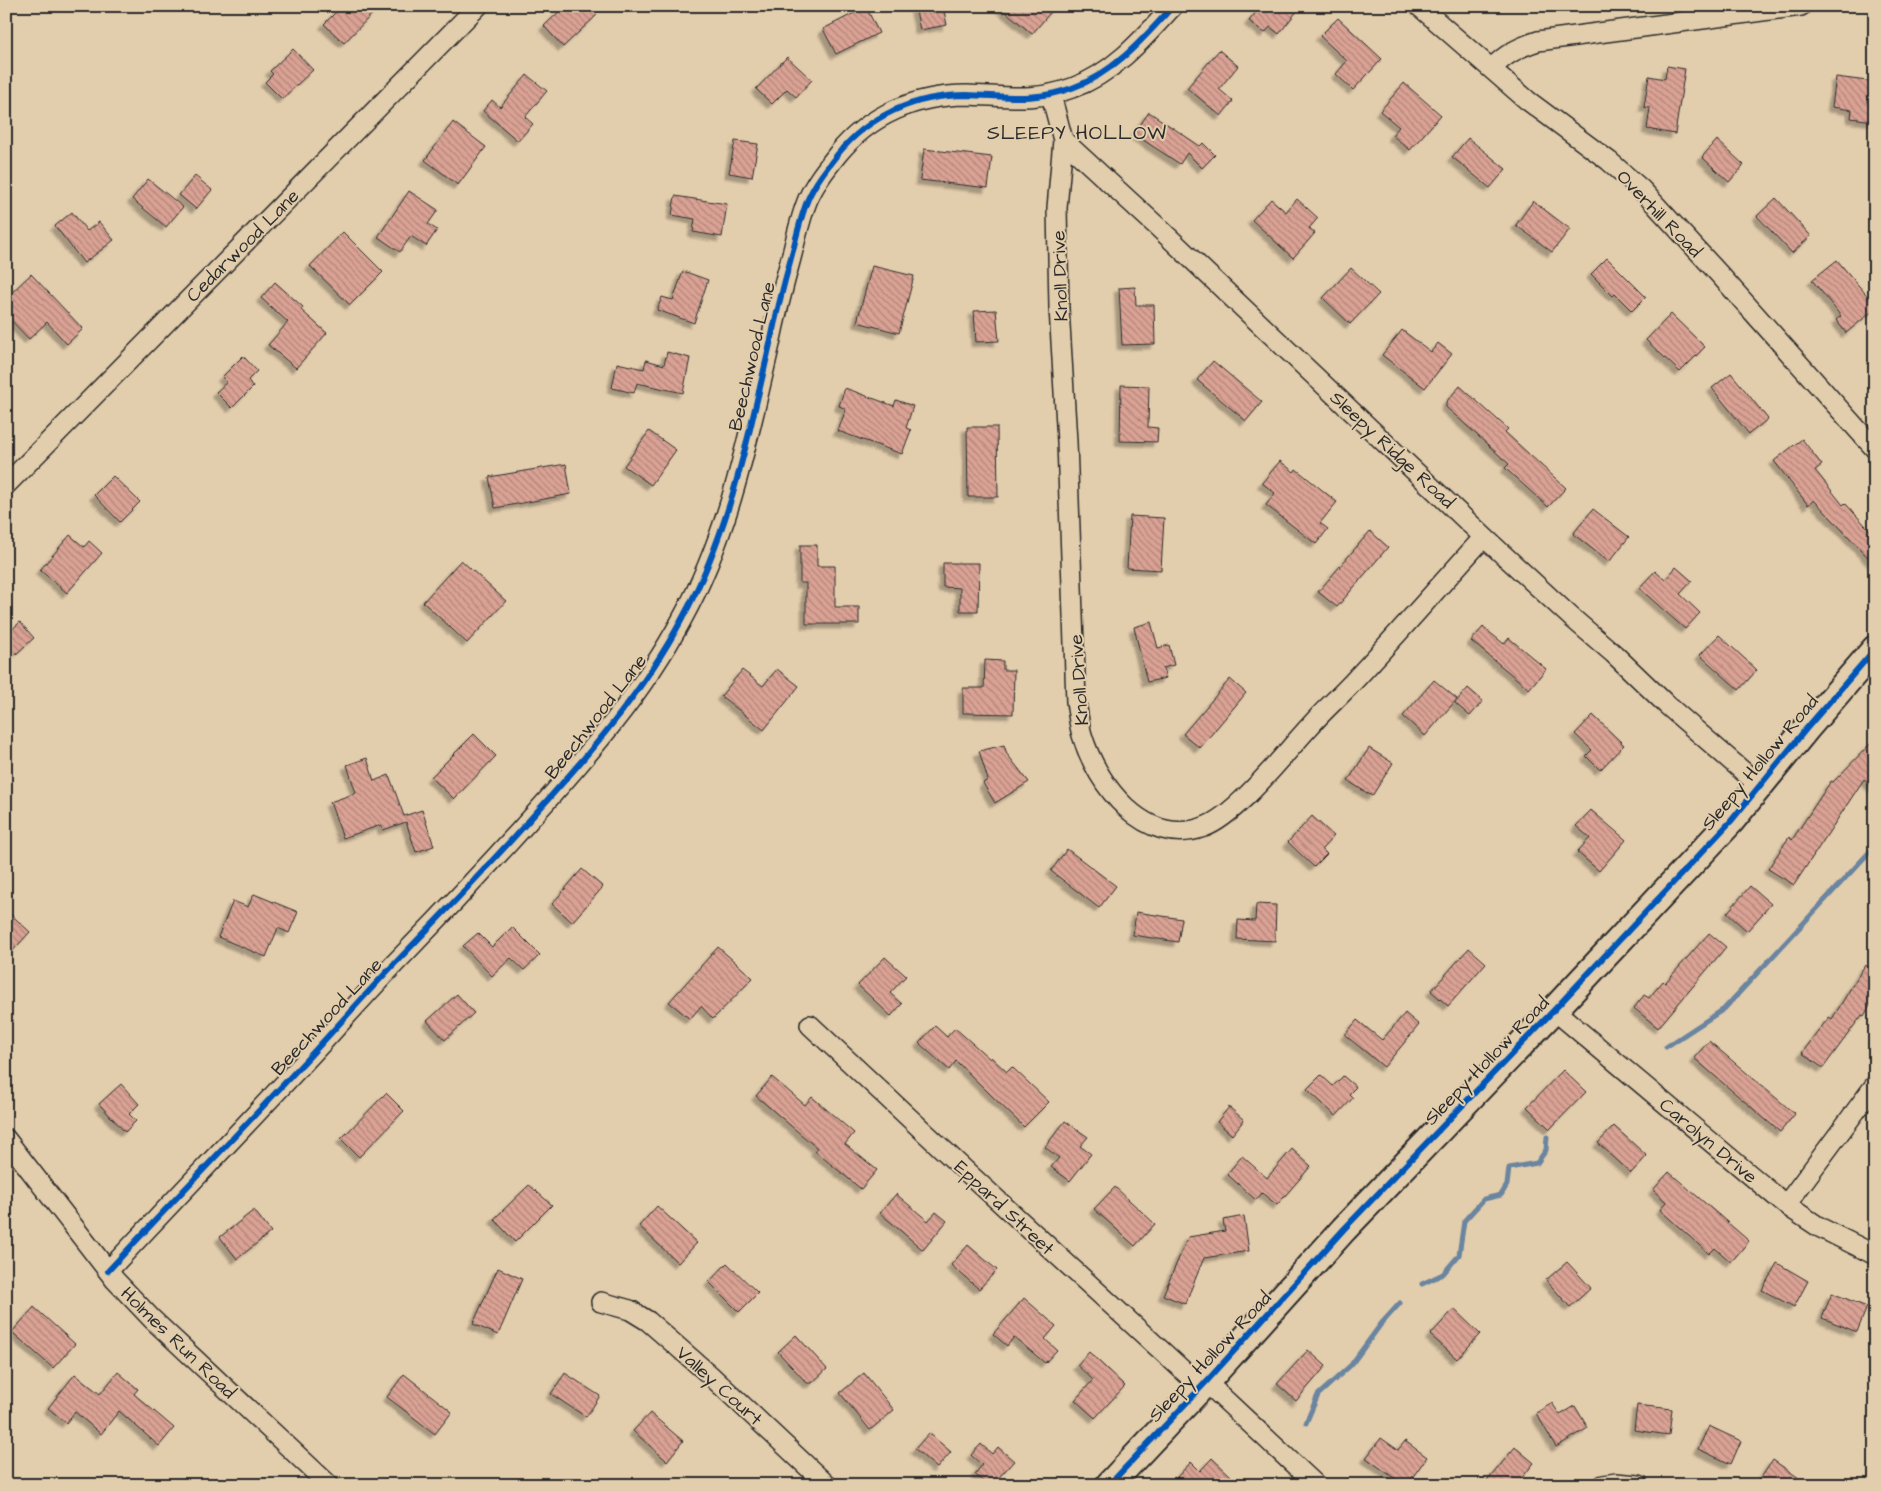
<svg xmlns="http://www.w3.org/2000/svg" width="1881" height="1491" viewBox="0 0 1881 1491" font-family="'Architects Daughter',sans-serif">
<defs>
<pattern id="building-back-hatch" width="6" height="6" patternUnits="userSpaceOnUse" patternTransform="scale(1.25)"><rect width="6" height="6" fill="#daa294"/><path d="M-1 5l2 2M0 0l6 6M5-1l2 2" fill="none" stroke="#b18479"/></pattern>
<filter id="shadow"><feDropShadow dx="-4.5" dy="4.5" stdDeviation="1" flood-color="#0004"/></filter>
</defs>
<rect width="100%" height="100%" fill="#e2cdac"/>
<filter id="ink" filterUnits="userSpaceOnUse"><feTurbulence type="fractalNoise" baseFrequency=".02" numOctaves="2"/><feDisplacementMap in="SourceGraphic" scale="10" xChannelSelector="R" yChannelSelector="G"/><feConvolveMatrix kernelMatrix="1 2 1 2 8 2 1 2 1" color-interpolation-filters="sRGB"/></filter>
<g filter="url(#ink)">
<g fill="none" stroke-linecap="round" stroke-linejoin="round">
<!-- stream -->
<path stroke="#6b85a0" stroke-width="5" d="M1666,1047L1724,1009L1875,846
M1422,1284L1443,1274L1459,1255L1464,1221L1484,1199L1501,1195L1507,1185L1509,1168L1537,1163L1546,1150L1547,1137
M1306,1423L1318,1395L1351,1365L1381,1324L1400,1303"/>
</g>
<!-- building -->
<path fill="url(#building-back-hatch)" stroke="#2b2b2b" filter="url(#shadow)" d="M342,6H380L344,43L324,24Z
M565,6H588L597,15L563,47L544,26Z
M915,6H943L947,25L920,30Z
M999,6H1056L1032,34Z
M1261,6H1301L1279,34L1270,27L1265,33L1249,21Z
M866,7L879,33L836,54L823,29Z
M1338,18L1382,59L1353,90L1336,74L1347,61L1320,36Z
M293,49L313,70L282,99L265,82L273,74L270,71Z
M1219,50L1238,66L1219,89L1233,101L1221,116L1187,88Z
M787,57L812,80L796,97L787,89L772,104L756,89Z
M1667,66L1685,69L1675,134L1647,129L1650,108L1644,107L1649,76L1665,79Z
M527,75L547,91L525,117L533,124L518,141L483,111L492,100L500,107Z
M1836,77L1875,82L1874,121L1851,118L1852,110L1832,107Z
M1404,83L1441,115L1410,150L1392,135L1399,127L1380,111Z
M1149,112L1200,146L1203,143L1215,155L1202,168L1187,153L1180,164L1134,134Z
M453,122L486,147L458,185L425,160Z
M1468,138L1506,169L1490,188L1452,157Z
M1717,140L1744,165L1729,182L1702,157Z
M735,141L758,144L752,177L729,173Z
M924,149L992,157L988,188L920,180Z
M195,176L212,190L196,209L179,195Z
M148,179L183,207L166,227L132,199Z
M409,191L438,210L428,224L437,230L426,246L411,236L400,252L378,237Z
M675,196L727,204L722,237L693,232L695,219L672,215Z
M1776,198L1811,236L1792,253L1757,216Z
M1271,199L1286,212L1297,199L1318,218L1309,228L1315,233L1293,258L1252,220Z
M1533,201L1570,229L1552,252L1516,225Z
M72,212L87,231L99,222L114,240L84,263L55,226Z
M343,232L383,272L350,305L310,266Z
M1607,258L1646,297L1632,311L1615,294L1613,296L1591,274Z
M1837,260L1875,305V309L1846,333L1836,320L1841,316L1812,280Z
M872,266L914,276L899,333L857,322Z
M1351,268L1379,294L1350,324L1323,298Z
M683,271L708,280L694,323L657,310L662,297L673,300Z
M31,274L83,329L67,344L47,322L29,339L6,315V298Z
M275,282L303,307L301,310L327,333L296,368L268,345L288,322L261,298Z
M1135,287L1136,305H1154L1155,344L1122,345L1119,288Z
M996,310L999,341L976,342L974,311Z
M1671,314L1705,347L1680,372L1646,340Z
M1402,330L1431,352L1438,343L1452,354L1425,388L1382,355Z
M667,352L690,358L683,393L637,383L634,393L612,388L617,363L644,369L646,360L664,365Z
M243,356L257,371L248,380L253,387L232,408L216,392L227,382L222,377Z
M1213,361L1262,402L1246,421L1197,380Z
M1731,373L1768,419L1749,434L1712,388Z
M1121,385L1149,386L1148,427L1158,428L1157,442L1120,441Z
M1460,386L1508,429L1505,432L1566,488L1548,507L1505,468L1509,464L1446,407V402Z
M845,388L894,406L896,400L913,406L906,428L911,430L902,454L838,431L846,409L839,406Z
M967,427H997L998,497H968Z
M649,431L676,450L651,485L624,466Z
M1802,439L1822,465L1815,470L1843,505L1845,503L1875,536V565L1814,500L1808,505L1774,461Z
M1280,461L1294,472L1296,469L1337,502L1320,523L1328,529L1316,544L1266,505L1275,493L1262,483Z
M566,464L571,494L495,508L489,477Z
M113,476L140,502L120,522L94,495Z
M1593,509L1629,537L1609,562L1573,534Z
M1130,516L1164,518L1161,570L1127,568Z
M1370,531L1388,547L1337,607L1318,592Z
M70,535L84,547L89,541L102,553L67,593L40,570Z
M800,545H817V566H835V607H859V624H806V583H800Z
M461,560L506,601L467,643L423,602Z
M943,563H979L978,611H960V588L943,587Z
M1676,567L1692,581L1680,594L1700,613L1685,629L1639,588L1655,571L1665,580Z
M20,622L34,638L6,663V635Z
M1151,622L1158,648L1169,645L1174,665L1163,668L1166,678L1147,682L1134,627Z
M1483,627L1504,644L1509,638L1546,669L1529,689L1471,641Z
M1719,635L1757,670L1739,690L1700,655Z
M985,660L1003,661V670H1014L1013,714L963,713V688H984Z
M777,669L799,686L764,730L721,696L742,670L763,686Z
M1230,679L1246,693L1200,748L1183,734Z
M1434,680L1457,699L1425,736L1403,716Z
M1468,688L1483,701L1470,716L1455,703Z
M1593,715L1624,745L1600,770L1586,756L1592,750L1575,734Z
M474,734L496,756L454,799L431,777Z
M1875,739V789L1864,779L1794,885L1768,869L1789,837L1792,840L1831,781L1833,782Z
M1004,745L1007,754L1029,782L995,803L983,783L988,780L979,751Z
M1369,748L1393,763L1372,796L1348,781Z
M367,758L374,781L389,775L404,816L422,810L434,846L416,852L406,822L383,830L381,825L343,838L330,802L356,793L347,765Z
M1591,810L1626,840L1599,871L1577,852L1590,838L1576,826Z
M1312,816L1334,836L1322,849L1327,854L1314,867L1288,842Z
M1067,849L1116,886L1099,908L1051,871Z
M582,869L603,887L572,922L552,904Z
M1750,886L1771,904L1747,931L1727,913Z
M254,894L298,912L289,933L278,928L266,957L218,937L233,901L248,907Z
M1256,904L1276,905L1275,941L1237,939L1238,920L1255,921Z
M6,910L30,932L6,958Z
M1136,912L1182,919L1178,942L1133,935Z
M512,927L540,955L524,970L511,958L492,976L463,946L478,933L492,947Z
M1709,933L1726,947L1658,1028L1634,1008L1644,995L1649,998L1663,981L1665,983Z
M718,947L753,978L713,1019L701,1006L690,1019L669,1002Z
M1469,948L1486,963L1448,1006L1431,991Z
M885,957L906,976L890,993L902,1004L891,1016L858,985Z
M1865,965L1875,971V997L1864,1016L1862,1015L1823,1068L1802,1053L1829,1017L1832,1019Z
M457,994L474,1013L445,1040L427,1021Z
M1405,1013L1419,1025L1384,1067L1345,1035L1357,1020L1382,1040Z
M935,1026L947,1037L955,1028L990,1059L991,1057L1007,1072L1012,1067L1049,1102L1024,1127L956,1061L949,1070L919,1043Z
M1709,1041L1795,1114L1780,1132L1694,1058Z
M1563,1070L1586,1092L1550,1129L1527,1107Z
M1321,1075L1333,1086L1343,1076L1356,1087L1349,1094L1353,1098L1336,1116L1307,1089Z
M772,1077L805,1105L812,1097L854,1133L845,1144L877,1170L861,1189L815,1151L817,1148L756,1096Z
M121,1084L139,1104L129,1114L136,1121L125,1132L99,1104Z
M386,1093L404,1111L359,1157L341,1139Z
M1229,1107L1244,1120L1232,1135L1217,1122Z
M1065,1121L1088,1137L1080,1146L1091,1154L1070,1181L1051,1167L1059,1158L1045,1147Z
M1614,1126L1647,1156L1631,1173L1598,1143Z
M1292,1149L1311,1166L1277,1205L1262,1193L1256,1200L1227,1174L1242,1156L1267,1178Z
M1669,1172L1749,1241L1731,1262L1715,1248L1709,1254L1660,1210L1666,1202L1653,1190Z
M529,1185L552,1205L515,1242L494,1219Z
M1115,1187L1155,1224L1135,1246L1094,1209Z
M896,1194L928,1221L936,1212L947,1221L923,1250L880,1213Z
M657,1206L697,1243L678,1263L639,1226Z
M254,1210L271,1232L237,1259L220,1237Z
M1244,1216L1249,1251L1204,1258L1185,1304L1163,1295L1188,1237L1225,1231L1223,1220Z
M968,1245L997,1270L979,1289L951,1265Z
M1567,1262L1591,1288L1570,1307L1546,1280Z
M727,1263L758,1293L739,1312L709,1282Z
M1777,1263L1808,1281L1794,1307L1762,1290Z
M498,1268L522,1279L498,1335L473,1324Z
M1832,1293L1867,1307L1857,1332L1822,1318Z
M1024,1298L1056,1326L1045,1339L1057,1350L1045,1363L1014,1337L1007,1346L993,1334Z
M34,1307L75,1344L53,1368L12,1332Z
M1454,1309L1480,1334L1457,1359L1430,1335Z
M796,1335L827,1369L812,1383H807L778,1352Z
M1308,1350L1326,1366L1296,1401L1277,1384Z
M1089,1352L1125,1386L1095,1418L1075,1400L1093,1380L1077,1365Z
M118,1372L138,1389L134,1394L174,1428L159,1446L119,1411L101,1434L75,1412L66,1423L48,1408L75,1374L100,1394Z
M565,1373L600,1396L586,1417L551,1394Z
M864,1373L894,1410L870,1430L840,1393Z
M404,1374L452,1412L435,1434L387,1397Z
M1552,1403L1560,1415L1575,1406L1588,1428L1556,1447L1536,1413Z
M1637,1405L1672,1409L1669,1435L1634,1430Z
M650,1413L683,1441L667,1461L633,1431Z
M1709,1426L1741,1441L1731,1464L1698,1449Z
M929,1433L951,1452L937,1468L915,1449Z
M1381,1438L1398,1450L1405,1441L1427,1457L1407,1485H1404L1366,1458Z
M981,1444L992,1454L998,1447L1014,1461L992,1485H987L975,1474L982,1465L971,1455Z
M1515,1447L1534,1463L1516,1485H1484Z
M1212,1458L1231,1476L1222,1485H1185L1177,1477L1191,1462L1200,1471Z
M1773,1460L1809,1485H1756Z"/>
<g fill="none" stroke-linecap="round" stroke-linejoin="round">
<!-- minor casing -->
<g stroke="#2b2b2b" stroke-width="22">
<path id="minor" d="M1419,6L1527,100L1609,161L1641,189L1720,275L1875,449
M1492,68C1506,54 1519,47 1538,41L1801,6
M1051,95L1063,140L1160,229L1484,537L1571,617L1614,654L1667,705L1760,786
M1063,140L1057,208L1059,308L1067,442L1076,702C1078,713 1079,725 1082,735C1097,785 1145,849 1204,827C1236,816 1285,753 1310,726C1323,711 1338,698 1352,683C1397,635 1440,585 1484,537
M6,485L478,6
M1554,1010L1786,1205L1819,1227L1875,1255
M810,1025L967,1172L1201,1387
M6,1139L115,1280L152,1319L329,1485
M1786,1205L1875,1085
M108,1271C170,1204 233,1139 295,1072C331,1034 365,994 402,956C447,910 491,863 534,815C589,754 643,692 682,619C729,534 748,438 770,344C776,315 783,287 791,258C796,239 800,218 808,199C815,183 826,169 837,155C869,115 916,95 967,95C1006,96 1033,102 1072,88C1113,74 1144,38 1173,6
M601,1302L630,1310L648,1321L710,1375L827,1485
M1206,1382L1316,1485
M1603,1485L1616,1483L1639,1485"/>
</g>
<!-- secondary casing -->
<g stroke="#2b2b2b" stroke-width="30">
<path id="secondary" d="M1109,1485L1206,1382L1344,1229L1554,1010L1731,821L1806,729L1875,649"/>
</g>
<!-- minor -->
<use href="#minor" stroke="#e2cdac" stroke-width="19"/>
<!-- secondary -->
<use href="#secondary" stroke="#e2cdac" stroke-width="26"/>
<!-- cycleway casing -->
<g stroke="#e2cdac" stroke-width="9">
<path id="cycleway" d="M108,1271C170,1204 233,1139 295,1072C331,1034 365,994 402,956C447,910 491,863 534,815C589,754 643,692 682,619C729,534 748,438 770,344C776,315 783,287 791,258C796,239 800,218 808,199C815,183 826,169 837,155C869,115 916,95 967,95C1006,96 1033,102 1072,88C1113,74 1144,38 1173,6
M1109,1485L1206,1382L1344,1229L1554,1010L1731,821L1806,729L1875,649"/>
</g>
<!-- cycleway -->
<use href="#cycleway" stroke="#0057b8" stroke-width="6"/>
</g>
</g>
<g text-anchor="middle" stroke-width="4" stroke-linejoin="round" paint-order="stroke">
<!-- street labels -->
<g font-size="19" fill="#2b2b2b" stroke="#e2cdac">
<text transform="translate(1660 213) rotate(46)" y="7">Overhill Road</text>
<text transform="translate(242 245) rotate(-45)" y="7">Cedarwood Lane</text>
<text transform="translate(1059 276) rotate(-92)" y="7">Knoll Drive</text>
<text transform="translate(751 356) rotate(-77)" y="7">Beechwood Lane</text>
<text transform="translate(1393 449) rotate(43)" y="7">Sleepy Ridge Road</text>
<text transform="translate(1078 680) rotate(-94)" y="7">Knoll Drive</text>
<text transform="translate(595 716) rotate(-52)" y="7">Beechwood Lane</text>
<text transform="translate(1759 762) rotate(-50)" y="7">Sleepy Hollow Road</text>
<text transform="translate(326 1016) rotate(-47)" y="7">Beechwood Lane</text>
<text transform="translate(1486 1060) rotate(-46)" y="7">Sleepy Hollow Road</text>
<text transform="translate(1709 1140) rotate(40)" y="7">Carolyn Drive</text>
<text transform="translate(1005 1207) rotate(43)" y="7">Eppard Street</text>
<text transform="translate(179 1342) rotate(44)" y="7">Holmes Run Road</text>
<text transform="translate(1209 1356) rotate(-47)" y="7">Sleepy Hollow Road</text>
<text transform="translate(720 1385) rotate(42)" y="7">Valley Court</text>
</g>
<!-- neighbourhood labels -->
<g font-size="20" letter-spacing="1" fill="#2b2b2b" stroke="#e2cdac">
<text x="1077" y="139">SLEEPY HOLLOW</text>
</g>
</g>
<!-- margin -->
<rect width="1881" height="1491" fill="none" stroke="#e2cdac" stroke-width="25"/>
<rect x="12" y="12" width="1856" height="1466" fill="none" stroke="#2b2b2b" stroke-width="2" filter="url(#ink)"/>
</svg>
